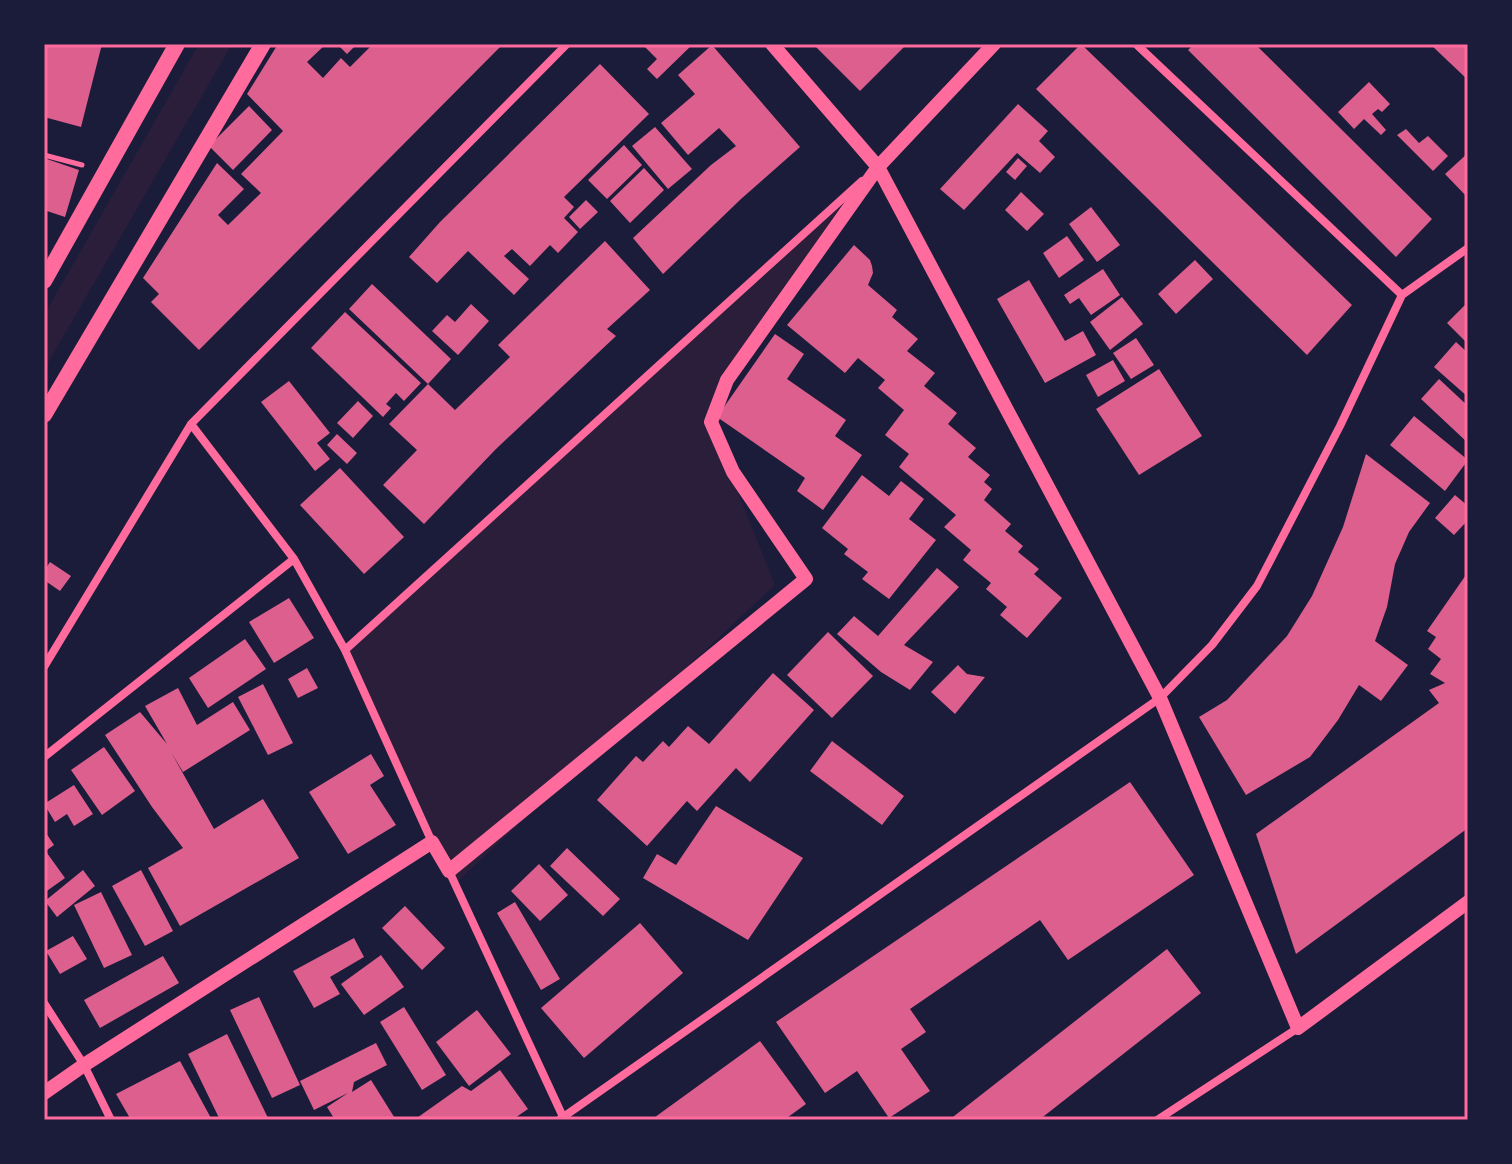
<svg xmlns="http://www.w3.org/2000/svg" width="1512" height="1164" viewBox="0 0 1512 1164" font-family="'Source Sans 3',sans-serif">
<rect width="100%" height="100%" fill="#1b1b3a"/>
<!-- green -->
<path fill="#2a1e3b" d="M199,44H232L44,370V315Z
M878,167L704,422L721,450L775,585L455,884L345,650Z"/>
<!-- building -->
<path fill="#dd5f8e" d="M44,44H102L81,127L44,117Z
M278,44H326L307,62L323,78L341,58L350,67L373,44H503L199,350L151,302L159,294L143,278L217,163L244,189L218,215L228,225L261,193L241,174L283,131L247,94Z
M337,44H357L347,54Z
M642,44H693L657,79L647,69L657,59Z
M813,44H907L860,91Z
M1081,44L1352,305L1307,355L1036,89Z
M1194,44H1255L1432,219L1396,257L1188,50Z
M1430,44H1468V80Z
M712,45L800,147L741,199L663,274L633,238L711,165L736,146L719,128L688,155L661,123L695,94L678,75Z
M600,64L649,114L564,197L574,207L564,218L578,232L558,253L550,245L530,266L512,249L504,256L529,279L514,295L468,251L437,283L409,257L440,222Z
M1369,82L1390,104L1382,112L1378,109L1372,114L1386,130L1381,135L1364,119L1354,129L1338,112Z
M1018,104L1048,131L1039,141L1055,157L1040,173L1017,153L964,210L940,189Z
M249,106L272,130L233,170L209,146Z
M655,127L692,169L668,189L632,146Z
M1406,129L1419,143L1428,136L1448,156L1433,171L1397,135Z
M624,145L642,165L607,199L588,180Z
M1468,153V198L1445,174Z
M44,158L79,170L65,217L47,211L44,218Z
M1018,158L1027,166L1015,180L1006,172Z
M644,168L664,190L630,223L610,201Z
M1021,192L1044,214L1027,231L1005,210Z
M586,200L598,212L580,229L569,217Z
M1091,207L1120,245L1097,262L1069,224Z
M1067,236L1084,260L1059,278L1043,253Z
M605,241L650,290L607,329L616,336L496,449L424,524L383,485L417,450L389,424L428,384L455,410L510,357L498,345Z
M854,245L870,260L872,266L873,273L868,285L897,310L892,317L918,339L907,351L935,373L924,386L957,413L948,424L976,448L968,457L990,475L984,482L992,489L984,500L1011,524L1005,531L1023,546L1018,552L1039,569L1034,574L1062,598L1027,638L1000,615L1007,607L986,589L991,583L963,560L971,550L944,527L956,515L899,467L909,454L885,435L904,410L878,388L885,380L858,358L845,373L787,325Z
M1195,260L1213,279L1176,314L1158,294Z
M1103,269L1120,295L1091,315L1079,298L1070,304L1064,295Z
M1029,280L1065,341L1083,331L1096,355L1045,383L997,299Z
M372,284L451,359L428,384L349,309Z
M1122,297L1143,324L1110,350L1090,322Z
M1468,302V344L1447,323Z
M471,304L489,321L458,355L432,331L447,315L455,322Z
M345,312L421,383L404,401L396,393L386,404L391,408L383,417L311,348Z
M775,334L804,354L787,379L846,420L835,436L862,455L823,510L797,491L805,478L717,417Z
M1136,338L1154,365L1131,379L1113,353Z
M1456,342L1468,353V397L1434,367Z
M1113,360L1125,381L1098,397L1086,375Z
M1159,369L1202,436L1139,475L1096,409Z
M1439,379L1468,406V443L1421,399Z
M289,381L330,433L317,443L330,459L315,471L261,402Z
M358,401L373,416L353,438L337,423Z
M1414,416L1468,460L1445,491L1390,445Z
M337,434L357,453L347,464L327,445Z
M1366,454L1430,503L1409,532L1395,564L1387,607L1375,641L1408,665L1381,701L1359,685L1338,720L1310,757L1246,795L1199,717L1227,700L1287,636L1312,596L1343,527Z
M340,468L404,537L364,574L300,505Z
M862,475L889,496L901,481L924,499L909,519L936,540L889,599L862,579L868,572L844,554L848,549L822,528Z
M1455,495L1468,506V520L1454,535L1435,518Z
M50,562L71,576L60,591L44,580V571Z
M937,568L959,587L904,645L933,662L910,690L881,672L837,634L854,616L878,636Z
M1468,572V828L1296,954L1256,834L1439,703L1429,690L1445,683L1430,674L1441,659L1428,649L1436,637L1427,631Z
M289,598L314,638L274,663L249,622Z
M828,632L873,676L832,718L787,675Z
M245,639L266,669L208,708L189,678Z
M958,665L967,674L985,677L955,714L931,692Z
M307,668L318,688L298,698L288,679Z
M773,673L814,710L750,782L736,768L697,811L687,801L647,846L597,800L636,756L643,762L663,741L669,747L688,726L709,744Z
M263,684L293,743L268,755L238,697Z
M178,688L197,725L233,702L250,730L183,772L171,752L214,829L263,799L299,858L180,926L148,868L183,848L152,807L105,735L140,712L167,744L145,706Z
M832,741L904,796L882,825L810,771Z
M104,747L135,791L102,815L71,770Z
M371,754L384,776L370,785L396,825L348,854L309,792Z
M1130,782L1194,875L1068,960L1040,920L910,1009L926,1032L901,1049L930,1091L889,1118L857,1071L825,1093L776,1022Z
M74,785L93,814L74,826L67,814L55,822L44,804Z
M716,806L803,858L748,940L643,878L657,854L676,865Z
M44,830L54,845L44,852Z
M567,848L620,899L603,916L550,866Z
M47,853L65,878L44,893V855Z
M539,864L568,895L540,921L511,891Z
M83,870L95,886L57,917L45,901Z
M141,870L173,931L145,946L112,886Z
M101,892L132,955L104,968L74,905Z
M515,902L560,979L541,990L497,913Z
M405,906L445,948L422,970L382,928Z
M640,923L683,973L584,1058L541,1008Z
M73,936L87,959L60,974L46,951Z
M354,938L364,957L330,977L340,994L314,1008L293,971Z
M1167,949L1201,993L1039,1120H949Z
M381,955L404,987L364,1015L341,984Z
M163,956L179,983L100,1028L84,1000Z
M259,997L300,1085L272,1098L230,1010Z
M404,1007L446,1075L422,1090L380,1022Z
M477,1010L511,1054L469,1086L436,1042Z
M227,1034L269,1120H220L188,1054Z
M760,1041L806,1104L784,1120H651Z
M376,1043L387,1065L354,1082L352,1092L371,1080L396,1120H335L327,1107L348,1093L314,1110L300,1081Z
M180,1061L212,1120H131L116,1094Z
M500,1070L528,1109L512,1120H414L462,1086L471,1091Z"/>
<g fill="none" stroke-linecap="round" stroke-linejoin="round">
<!-- path -->
<path stroke="#ff6b9d" stroke-width="5" d="M44,155L82,165"/>
<!-- minor -->
<path stroke="#ff6b9d" stroke-width="8" d="M1136,44L1402,295
M191,424L294,559L345,650L432,842
M345,650L862,181
M44,667L191,424L567,44
M44,757L294,559
M449,871L564,1119
M44,1003L84,1065L111,1120
M559,1120L1160,698L1212,645L1257,586L1340,426L1402,295L1468,248
M1157,1120L1298,1028"/>
<!-- tertiary -->
<path stroke="#ff6b9d" stroke-width="14" d="M772,44L878,167L1160,698L1298,1028L1468,902
M44,1093L84,1065L432,842L449,871L806,579L733,472L711,422L727,380L878,167L994,44"/>
<!-- secondary -->
<path stroke="#ff6b9d" stroke-width="16" d="M44,281L177,44
M44,415L263,44"/>
</g>
<!-- border -->
<rect width="1512" height="1164" fill="none" stroke="#1b1b3a" stroke-width="92"/>
<rect x="46" y="46" width="1420" height="1072" fill="none" stroke="#ff6b9d" stroke-width="3"/>
</svg>
